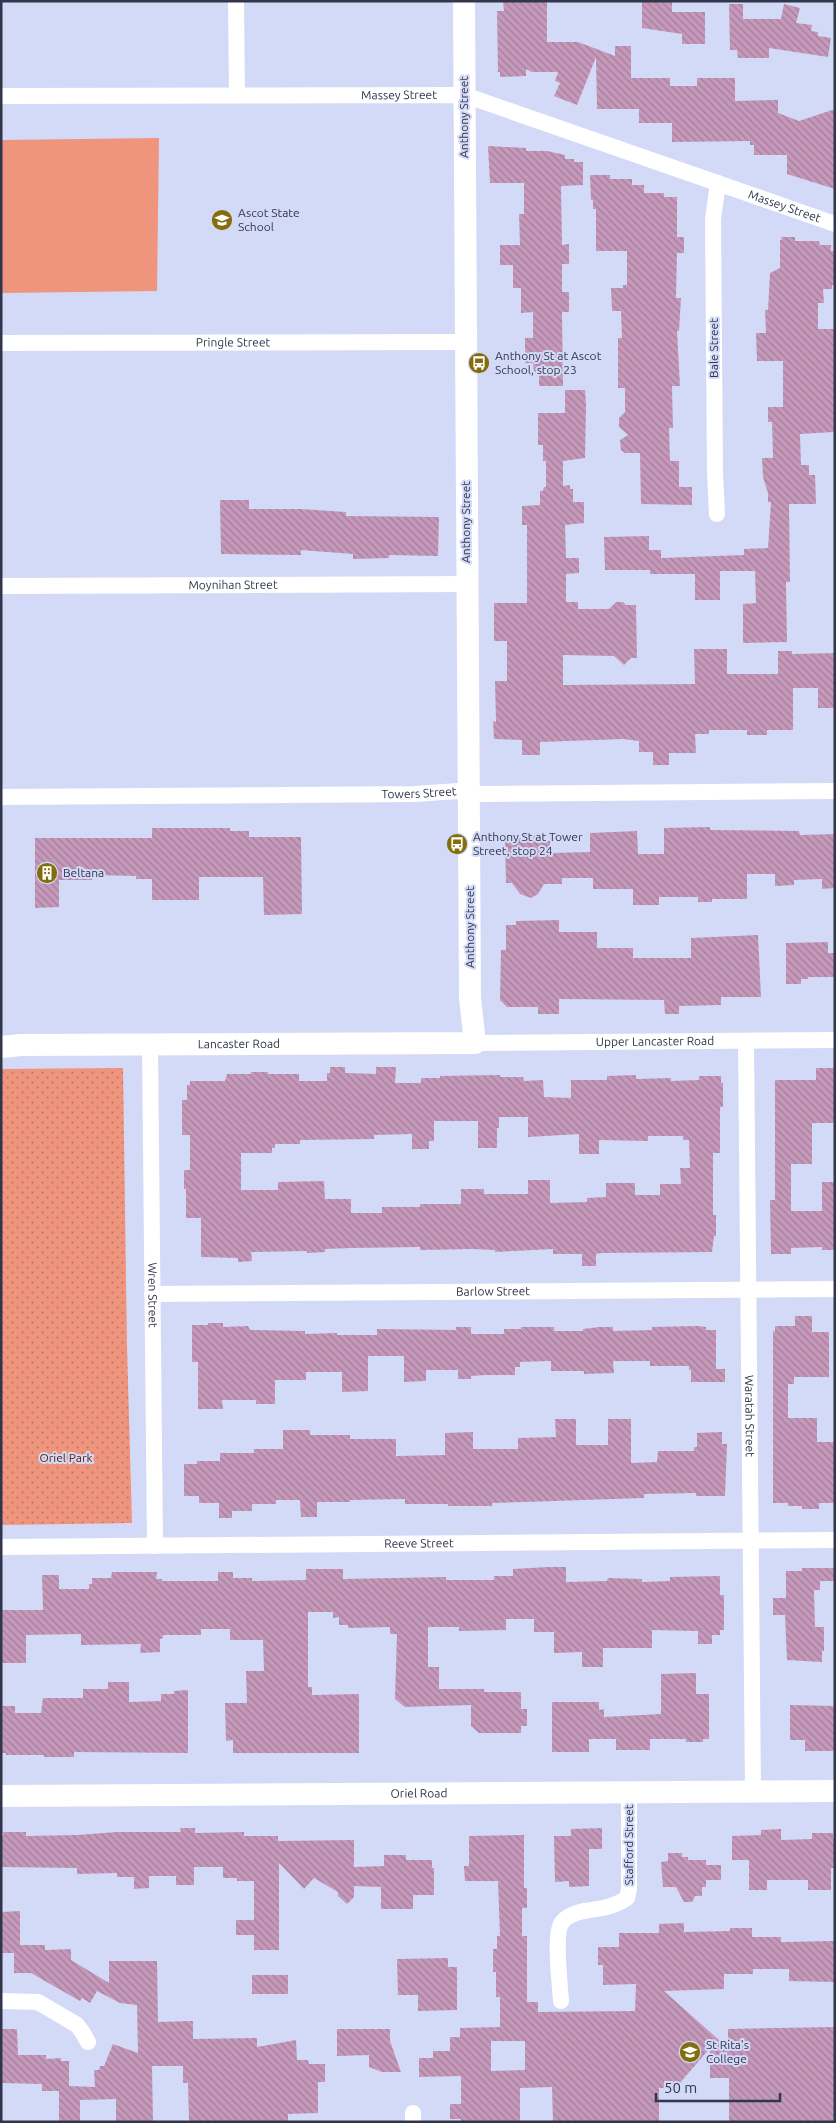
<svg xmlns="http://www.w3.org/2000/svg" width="836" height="2123" viewBox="0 0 836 2123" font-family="Ubuntu,sans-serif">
<defs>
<pattern id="green-dots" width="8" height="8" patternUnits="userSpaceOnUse" patternTransform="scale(1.25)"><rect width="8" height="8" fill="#ef947d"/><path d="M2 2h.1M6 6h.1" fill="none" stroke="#c27a68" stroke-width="1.8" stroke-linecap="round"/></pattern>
<pattern id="building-back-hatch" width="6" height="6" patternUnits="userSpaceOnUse" patternTransform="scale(1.25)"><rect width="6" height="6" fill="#c699bb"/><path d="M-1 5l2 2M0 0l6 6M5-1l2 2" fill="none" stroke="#a17e9a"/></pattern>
</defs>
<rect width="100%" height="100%" fill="#d3daf8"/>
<!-- green -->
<path fill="url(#green-dots)" d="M123,1068L127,1347L132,1523L1,1525V1069Z"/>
<!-- pitch -->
<path fill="#ef947d" d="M159,138L157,291L1,293V140Z"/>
<!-- building -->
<path fill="url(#building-back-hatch)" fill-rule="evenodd" d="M547,1V42H578L615,56V46H631V78H670V86H697V78H735V101L778,100V113L799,121L835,109V189L787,174V155H754V145H750V141L672,142V123H639V109H597L596,57L577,105L554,96L560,83L555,81L558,72H532L526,69V76L500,77V72H498L497,11H504L503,2Z
M642,1H672V12H705V44H682V34L642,28Z
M729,4H743V19H781L784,4L800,8L796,23L812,25L811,31L818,32V36L831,38L828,57L769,48V58H738L737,50H730Z
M488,146L526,148V151H547L565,155V159H574V162H583V185L561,186L562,245L569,244V264H562V292H569V312H562L563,386H539V373L534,372L533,363H525V338H533V312L521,313V288H513V265H500V245H520L519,214H524V183H490Z
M590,175H610V179H632V185H644V193H664V197H677V237H684V253H677L676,298H681L679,331H677L680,386H672L673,428H669L670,461H679V487H692V505L641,504L640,453H625L621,450L620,440L628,435L619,427V418L625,412V388H618V338H622L621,311H612L611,288H623V285H627V251H596V209H593V200H591Z
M781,237H795V241H819L820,245H831V251H835V285H832V289H823L824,303H818V329H835L834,432L800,434L801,465H809V475H815L816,504H789L790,582H786L787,642L743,643V604L756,603L755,571H720V600H695V574H650V570H605L604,537L649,536V550H661V558L744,555V549L768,548L771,502H768V493L763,477L762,458H773L772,422H768V407H783V361H757L756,333H766L765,310H768L770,273L780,268V240H782Z
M565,390H585L586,406L585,458L563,461V486L570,485V489H573V502H584V523L565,525L566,558H579V573L566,574V602H578V609H609L616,602H623L626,605H636L637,658H631L624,665L614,656L563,655V685L695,684L694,649H727V674H778V651H792V654L835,653V708H818V688H793V730H767V735H747V730H709V734H695L696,753H669V765H653V752H639V741L623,739L540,742V755H522V740L494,739L493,721L496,722L495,681H507V641H494V603H527V525H522V506L540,505V491H543L544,487H546V461H543V445H538V413H565Z
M220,500H249V509H300L346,512V516L439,517L438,556L389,555V558L353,559V554L301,550V555L221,554Z
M710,827V830L799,831L800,835L835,834V888L822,889V879L794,880V885L775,886V874H747V899H712V902H698V897H659V905H633V889H593V878H562V884H544L538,894L531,898L520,894L512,883H506L505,838H524L523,835H542V841H550V853L590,852V833L637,831L638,854H664V828Z
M152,828H230V831H249V837H301L302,914L264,915L263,877H199V900H152V879H136V876L92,875V880H59V907L35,908V838H152Z
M559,920V932H597V948H633V958H691V938L758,935L761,997H721V1005L679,1006V1014H665L664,1000L559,999V1014H538V1007H507L500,1000L501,950H506V925H516V921Z
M828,942V953H835V977H808V979H801V984H786V943Z
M330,1067H345V1073L376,1074V1067H396L395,1083H421V1078H440V1076L500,1075V1077H523L524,1081L543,1080L544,1097L571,1098V1080H607V1076L636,1075V1079L671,1078V1081L699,1080V1076H721V1083H723V1107H720V1153H713V1215H716V1236H714L712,1252L601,1253L596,1254V1266H582V1254H553V1249L495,1252V1250L473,1249L420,1250V1247L351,1248L325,1249V1252L307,1253V1251L251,1252L252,1261L238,1262V1258L201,1257V1218H186V1189H184V1170H190V1135H182V1100H187V1085H190V1081H225L227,1074H251V1072H268V1074H299V1081H327V1073H330ZM499,1117H528V1137L579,1134V1154H599V1140L648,1141V1136H683V1140H689L690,1168H680L681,1184H660V1195H635V1183H606V1197L587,1198V1202L550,1203V1180H528V1194H484V1189H461V1204H420V1207H382V1213H351V1199H325L324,1181L278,1182V1190H241V1153H272V1148H275V1144H300V1140L374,1139V1135L412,1134V1149H429V1141H434V1121H478V1148H497V1128H499Z
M816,1068H834L835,1123H812V1164H791V1211H822V1182H835V1250H822V1247L791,1248V1254H771L770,1200H775V1080H816Z
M795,1316H812V1332H829V1377H794V1384H788V1418H817V1442H835V1503H819V1509H802V1506H788V1503H773V1331L775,1332V1326H795Z
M208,1323H223V1327L248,1326L250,1330L305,1331V1334L337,1333V1335H377V1329L456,1330V1327H471V1334H504V1329H521V1327H554V1331H583V1329L599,1327H613V1331L652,1330V1327L698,1326L706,1327V1330H716V1369H725V1382H691V1370H689V1366H650V1361H613L614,1373L584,1374V1371H551V1361L520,1362V1367H515V1375H485L471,1376V1379H458V1370H426V1381L404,1382V1356H368V1391L342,1392V1372H306V1380H275V1404H256V1400H222L223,1409H198V1362H192V1325H208Z
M555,1419H576V1445H608V1419H631V1463L657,1462L658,1451H694V1447H697V1433L722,1432V1444H727L725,1496H696V1493L644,1494V1498L492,1503V1506H448V1504H405V1499L350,1500V1502H317V1517H301L300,1500H276V1504H252V1511H232V1518H219V1503H199V1496H184V1464H197V1461H220V1453H254V1449H283V1430H310V1435H350V1439H396V1456L445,1455V1433L473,1432V1449H518V1438L556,1437Z
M548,1567H566V1582L607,1581L608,1578L642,1579V1582L670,1581V1577L720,1576V1595H724V1630H720V1635H712V1644H698V1631L652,1630V1648H603V1667H582V1652L554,1653V1632H534V1619H506V1630L459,1631V1627H428V1667H439V1689H484V1692H521V1709H527V1726H521V1733H479L471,1726V1705L405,1707L395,1699L397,1634H390V1627L348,1628V1625H339V1617L333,1618V1612H308V1687H312V1695L359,1694V1753H233V1740L226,1741L225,1703H247L246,1671H264L263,1640H230V1629H201V1635H163V1638L160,1639V1652L140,1653L141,1644L81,1645V1634L26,1635V1663H1V1610H43L42,1575H59V1589H89V1584H92V1578H111L112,1572H157L156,1579H162V1581H218V1572H233V1578H252V1581L306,1580V1569H343V1579L446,1577V1580H494V1576H513V1569Z
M802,1568H835V1581H820V1590H814L815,1627H824V1651H822V1662L787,1660L785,1615H773V1598H786V1571H802Z
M696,1673V1694H709V1739H703V1742H686V1739H650V1750H616V1739H589V1752H552V1702H599V1710L604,1709V1717L661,1714V1674Z
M108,1682H129V1702L161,1701V1694H174V1691L188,1690V1753L74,1752V1757H44V1755H6V1753H1V1706H15V1713H41L43,1698H83V1689H108Z
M790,1705L835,1706V1751H805V1740H790Z
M180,1828H195V1833L244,1832V1836H278V1841L354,1840V1867L384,1866V1855H406V1860H432V1868H434V1895H413V1909H381V1887L354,1886V1897L347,1904L338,1896V1892L314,1878L304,1889L279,1863V1950H254V1935H236V1920H254V1881H237V1878H223V1867H194V1885H176V1876H149V1888L134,1889V1877H117V1873L77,1874V1868L1,1867V1835H4L3,1832H26V1836L77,1835L117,1832H181Z
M602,1828V1849H589V1886L569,1887V1881L555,1882L554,1836H571V1829Z
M781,1829V1840L812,1839V1833H833V1839H835V1868H831V1890H808V1880H767V1890H749V1860H732V1836L761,1835V1830Z
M524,1835V1888H527V1908H522V1936H527V2002H538V2012L635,2011L636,1984L603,1985V1965H598V1947H619V1933H659V1924L684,1923V1932L730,1931V1928H752V1937H781V1942L834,1941V1982L789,1981V1969H753V1974H724V1989L664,1991L728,2048V2029L835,2027V2122H729V2078H710V2048L679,2084V2088H659V2122H553L552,2087L520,2088V2122H461V2119H450V2104H461V2076L419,2077V2058H433V2051H450V2037H460V2028L500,2027V1997H496V1972H493V1949H497V1936H500L498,1881H465L464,1866H469V1836ZM491,2041H525V2070L491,2071Z
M668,1853H682V1857H688V1860H706V1865H721V1880H706V1887H702V1896H695L692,1902H684L676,1887H663L661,1862L668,1861Z
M20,1911V1945H45V1950L71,1949V1960L109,1983V1961H157L158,2022L193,2021V2039L257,2038V2047L296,2040L297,2060H308L309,2064H325V2082H318V2113L288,2114V2122H189L188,2083H183V2066H152L153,2122H116V2099L80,2100V2122H59V2091H42V2084L1,2083V2029H17L18,2055H46V2059L61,2058V2061H69V2086L95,2087L94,2070H99L100,2066H104L113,2044L138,2053L137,2005L120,2003L97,1991L90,2003L82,1998L80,2001L31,1973H14V1953H1V1912Z
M448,1958V1967H457V2010L418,2011V1995H398L397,1959Z
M252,1975H288V1994H252Z
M337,2029H390V2041L401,2072H382L369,2067V2055L337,2056Z"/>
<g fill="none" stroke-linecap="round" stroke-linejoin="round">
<!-- street -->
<g stroke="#fff" stroke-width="16">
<path d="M236,1L237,95"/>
<path id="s1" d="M1,96L455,95L473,98L835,224"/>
<path id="s2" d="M1,343L467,342"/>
<path d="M717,514L715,473L713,219L718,183"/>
<path id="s3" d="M1,586L466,584"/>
<path id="s4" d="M1,797L415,794L458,791L479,794L835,791"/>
<path id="s5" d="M746,1041L753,1791"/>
<path id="s6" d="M475,1043L835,1040"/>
<path id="s7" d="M150,1045L155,1546"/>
<path id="s8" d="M152,1294L835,1289"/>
<path id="s9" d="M1,1547L835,1540"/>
<path d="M1,2001L38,2002L77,2025L83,2033L88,2042"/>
<path d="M561,2001C560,1984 554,1937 561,1924C565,1916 575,1913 584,1911C600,1909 614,1907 627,1898L629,1889V1791"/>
<path d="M413,2113V2122"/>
</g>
<!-- secondary -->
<g stroke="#fff" stroke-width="22">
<path id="s10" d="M1,1047L21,1045L475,1043L470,998L464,1"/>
<path id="s11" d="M1,1796L835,1791"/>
</g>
</g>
<!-- icons -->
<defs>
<g id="school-disc" transform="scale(1.125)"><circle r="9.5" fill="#836e0c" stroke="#d3daf8"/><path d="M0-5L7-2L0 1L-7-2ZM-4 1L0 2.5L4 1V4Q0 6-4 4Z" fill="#fff"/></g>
<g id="bus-disc" transform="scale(1.125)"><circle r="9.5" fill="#836e0c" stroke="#d3daf8"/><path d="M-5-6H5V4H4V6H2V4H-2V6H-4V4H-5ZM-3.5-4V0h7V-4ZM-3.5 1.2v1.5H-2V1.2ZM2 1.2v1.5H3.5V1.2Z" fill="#fff"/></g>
<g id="building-disc" transform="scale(1.125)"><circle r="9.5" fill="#836e0c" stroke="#d3daf8"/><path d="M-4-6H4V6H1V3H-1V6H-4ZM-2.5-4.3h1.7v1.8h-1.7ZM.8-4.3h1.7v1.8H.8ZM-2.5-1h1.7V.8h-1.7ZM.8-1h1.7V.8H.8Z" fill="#fff"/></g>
</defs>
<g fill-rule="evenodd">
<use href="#school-disc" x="222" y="220"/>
<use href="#bus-disc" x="479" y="363"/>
<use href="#bus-disc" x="457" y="844"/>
<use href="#building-disc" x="47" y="873"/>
<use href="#school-disc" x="690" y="2052"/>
</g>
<g text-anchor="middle" stroke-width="4" stroke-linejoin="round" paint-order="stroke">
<!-- street labels -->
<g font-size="12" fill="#32364a" stroke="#d3daf8">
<text dy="4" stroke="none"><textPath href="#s1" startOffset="398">Massey Street</textPath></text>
<text transform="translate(464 117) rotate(-90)" y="4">Anthony Street</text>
<text dy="4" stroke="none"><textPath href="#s1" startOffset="802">Massey Street</textPath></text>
<text dy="4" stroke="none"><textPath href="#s2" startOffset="232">Pringle Street</textPath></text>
<text transform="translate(714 348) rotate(-90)" y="4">Bale Street</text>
<text transform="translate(466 522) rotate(-90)" y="4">Anthony Street</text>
<text dy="4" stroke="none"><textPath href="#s3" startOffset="232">Moynihan Street</textPath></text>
<text dy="4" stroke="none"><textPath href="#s4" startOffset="418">Towers Street</textPath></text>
<text transform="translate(470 927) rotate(-90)" y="4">Anthony Street</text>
<text dy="4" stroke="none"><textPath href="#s6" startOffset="180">Upper Lancaster Road</textPath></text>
<text dy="4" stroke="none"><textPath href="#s10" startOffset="238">Lancaster Road</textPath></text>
<text dy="4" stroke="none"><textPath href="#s8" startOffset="341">Barlow Street</textPath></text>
<text dy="4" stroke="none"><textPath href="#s7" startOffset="250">Wren Street</textPath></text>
<text dy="4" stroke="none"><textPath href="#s5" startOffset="375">Waratah Street</textPath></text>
<text dy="4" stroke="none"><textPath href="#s9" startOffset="418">Reeve Street</textPath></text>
<text dy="4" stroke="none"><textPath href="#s11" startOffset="418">Oriel Road</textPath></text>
<text transform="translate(629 1845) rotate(-90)" y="4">Stafford Street</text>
</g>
<!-- poi labels -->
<g font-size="12" fill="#32364a" stroke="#d3daf8" text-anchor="start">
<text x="238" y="217">Ascot State<tspan x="238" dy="14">School</tspan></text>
<text x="495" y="360">Anthony St at Ascot<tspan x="495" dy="14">School, stop 23</tspan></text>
<text x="473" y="841">Anthony St at Tower<tspan x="473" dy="14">Street, stop 24</tspan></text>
<text x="63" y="877">Beltana</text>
<text x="706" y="2049">St Rita's<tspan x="706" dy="14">College</tspan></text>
</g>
<!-- park labels -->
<g font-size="12" fill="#521a0c" stroke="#d3daf8">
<text x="66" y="1462">Oriel Park</text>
</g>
</g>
<!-- border -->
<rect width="836" height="2123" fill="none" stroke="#32364a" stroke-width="5"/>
<!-- scale -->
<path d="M656 2093v8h124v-8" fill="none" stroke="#32364a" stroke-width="2.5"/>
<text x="664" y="2093" font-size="15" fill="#32364a" stroke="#d3daf8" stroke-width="4" paint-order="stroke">50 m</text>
</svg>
